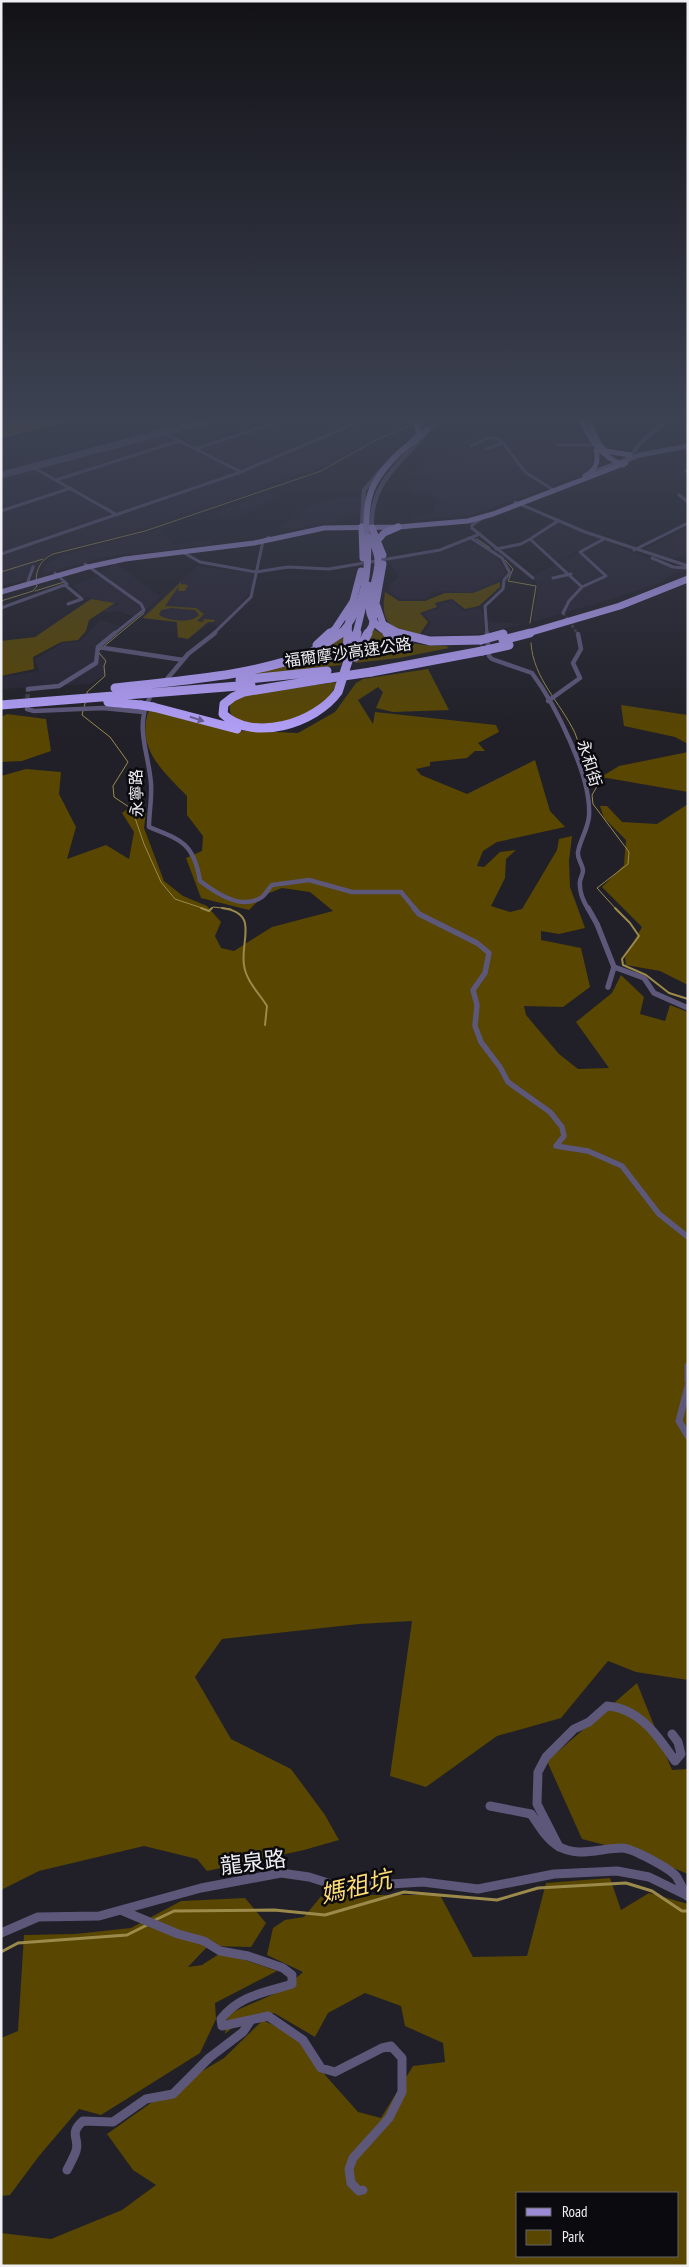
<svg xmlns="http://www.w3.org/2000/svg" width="689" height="2267" viewBox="0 0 689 2267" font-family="'PT Sans Narrow','Noto Sans TC',sans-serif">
<rect width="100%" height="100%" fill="#212028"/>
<!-- built -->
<path fill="#282533" d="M225,417H402L412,424L365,445L327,466L270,484L235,499L148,528L54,552L38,561L31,578L1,586V478L49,467Z
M488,422L499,424L489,431L497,437L536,436L526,427L533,426L581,429L591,450L592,465L586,473L469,516L412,521L410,518L435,512V504H443L432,495L411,494V485L430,484L432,478L413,475L420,465L436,460L460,462L457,456L451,453L461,447L458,441L476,434L472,428L484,427Z
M269,493L279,497L227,520L213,513Z
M337,498H361L360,513L332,523L290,530L279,527L312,504Z
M558,523L601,539L557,562L532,539Z
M688,528V554L672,559L643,550Z
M160,529L174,545L210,540L213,544L155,552L124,554L96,559L43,574L46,564L62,555Z
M603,540L668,566L688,569L669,576L663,582L619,597L532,622L538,589L533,576Z
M470,541L495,555L505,569L506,573L500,580L472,593L443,591L433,592L425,599H400L388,591L389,585L398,577L388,561L420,554L441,552Z
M116,563L161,597L137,618L119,611L108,613L103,610L120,604L84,597L72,585L101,576L99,573Z
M197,566L253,573L252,590L224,623L219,627L208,624L188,640L178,638L176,622L140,618Z
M452,601L464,611L480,608L490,622L524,624L481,634L422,635L431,623L423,613L440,608L437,605Z
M101,620L125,627L99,649L106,657L104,676L90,684L1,689V677L39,671L35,659L63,643L80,641Z"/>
<!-- green -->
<path fill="#584601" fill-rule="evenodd" d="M181,582V584L188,585L185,591H178L179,586L165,606L196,608L204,614L197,621L203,622L204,619L215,620L214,622H208L188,639L178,637L177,622L143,618ZM171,608L195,610L199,615C192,624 168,621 159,615L161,610Z
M500,582V587L479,606L465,609L452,599L435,603L437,607L420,613L428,622L420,634C390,628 380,625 385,592L399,601H425L445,593H473Z
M91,599L115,603L89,620L86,631L78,640L61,642L33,657L34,669L1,676V641L35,637Z
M373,629C396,642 419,646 446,646L449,648L399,658L355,663Z
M346,634L341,665L236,677L250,674Z
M428,669L449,710L393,712L376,708L383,692L378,687L358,700L373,724L375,712L496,725L499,732L478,743L485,751H475L467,758L430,762V766L416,769L421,775L467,794L535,760L550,811L565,827L497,842L483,851L477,866L484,867L500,852L516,850L506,859L505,878L491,906L510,912L522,909L557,850L559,839L572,836L569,861L570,887L585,928L559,934L541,931V940L581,948L590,987L563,1007L524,1006L526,1015L559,1054L578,1069L609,1068L576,1022L612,993L621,975L644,997L640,1014L665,1021L670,1005L688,1012V1680L636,1672L608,1661L561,1718L497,1736L426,1787L390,1776L412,1621L359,1624L222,1639L195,1677L231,1739L291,1769L325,1815L339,1840L304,1850L207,1871L197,1859L144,1846L39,1871L1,1890V776L26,769L61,772L59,794L76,827L67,859L106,845L129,859L134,832L122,813L134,804L146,811L144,828L164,881L183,896L207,906L221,922L215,936L221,948L234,951L272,927L333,911L310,892L282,888L264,895L249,910L201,898L186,858L202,851L203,836L187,815V796C163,771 135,748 149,710L229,730L298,733L335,712L356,683L363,679Z
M337,682C334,691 322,708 314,712C298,720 219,740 231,701L248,694Z
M621,705L688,715V744L675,737L624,726Z
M7,714L46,719L51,751L22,761L1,762V717Z
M688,752V792L601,777L619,766Z
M688,804V985L660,971L626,965L625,957L642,927L602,887L624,865L626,840L604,818L600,806H607L622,822L657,824Z
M637,1683L672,1770L688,1769V1874L639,1854L582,1839L547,1761Z
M610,1878L621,1910L649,1893L688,1904V2266H1V2233L51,2239L122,2210L156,2185L133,2170L107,2134L162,2095L224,2058L263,2020L283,2030L304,2046L326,2076L358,2112L381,2118L413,2066L445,2062L443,2043L405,2026L401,2006L365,1993L328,2013L315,2037L274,2013L238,2023L225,2034L228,2014L283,1990L303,1972L267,1955L273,1928L285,1920L304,1917L327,1889L342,1895H440L473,1957L527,1956L546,1883ZM518,2193H678V2256H518Z
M245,1898L266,1923L251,1947L208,1946L188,1967L202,1965L222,1952L277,1971L215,2003L216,2019L200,2053L101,2115L79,2109L39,2156L10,2195L1,2196V2038L18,2031L24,1935L75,1934L131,1928L181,1901Z"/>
<!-- water -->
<path fill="#785f01" stroke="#9b8a4a" d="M1,417H83L1,437Z"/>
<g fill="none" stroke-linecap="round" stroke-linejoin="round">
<!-- stream-far2 -->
<path stroke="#9b8a4a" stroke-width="1" d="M418,422L430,417
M477,539L490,548
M505,560L513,569L508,581L536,586L530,623
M1,572L43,559
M35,591L64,582
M1,601L33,591L37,586C34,572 40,560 53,554L145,531L321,471L376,440L414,424
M531,643C533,678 560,702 575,733C580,745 582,759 585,771L597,778L599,783L592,795L593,804L629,852L628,864L597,888L616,909
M102,648L144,613
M87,696V692L105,676L104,666L106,661L99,653
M86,700L82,715L110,737L128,762L113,786L114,797L132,809L144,844L161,882L175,899L205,909
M211,909L213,907L231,909"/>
<!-- stream-far1 -->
<path stroke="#9b8a4a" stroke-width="2" d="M201,908L209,911L212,908
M222,908C260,913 240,940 244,965C246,981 259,993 267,1006L265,1025
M615,908L630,923L639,936L622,959L623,965L646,975L669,993L688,999"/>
<!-- stream -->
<path stroke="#9b8a4a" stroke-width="3" d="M155,1920L174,1911L274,1910L325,1915L404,1892L497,1900L538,1888L626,1883L652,1891L682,1911H688
M1,1952L18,1943L127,1935L147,1925"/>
<!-- minor-tunnel-far1 -->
<path stroke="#403f46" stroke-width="3" stroke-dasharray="3 2" stroke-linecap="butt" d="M563,613L578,634"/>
<!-- minor-tunnel -->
<path stroke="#403f46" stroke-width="4.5" stroke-dasharray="4.5 2" stroke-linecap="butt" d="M27,705L28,689"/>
<!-- minor-far4 -->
<path stroke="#5d577a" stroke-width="3" d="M412,417L428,429
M681,417L688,418
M166,434L241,472
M558,445H592
M471,446L487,438H497L504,444L525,472L555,491
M195,449L294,417
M486,449L502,443
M36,469L117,515
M686,471L688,472
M1,477L230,417
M56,480L179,441
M679,495L688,502
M515,502L585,532L688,566
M1,511L71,488
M484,517L472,525V528L533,578
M558,521L530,539L582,587L569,601L563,613
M471,538L502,558L510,573L504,580L503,589L485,606L487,634
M496,549L521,544L530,539
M634,550L688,523
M184,553L200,562L256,572L288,567L329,569L440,550L480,534
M1,554L241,472L370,417
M652,558L673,567L686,568
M85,564L141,604L144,610L114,634
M553,578L571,574
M28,581L33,567
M65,585L82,599L68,604
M582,587L606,576L580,552L604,539
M1,608L67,584L55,573
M213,634L251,597L263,541L269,537"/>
<!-- minor-far3 -->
<path stroke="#5d577a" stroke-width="4.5" d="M487,633L489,656L492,659L532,673C555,704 592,777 589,816C588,829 580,840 578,852C577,859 582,863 583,870C583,874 581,877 580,881C579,892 583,900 588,909
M98,647L183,660
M167,679L188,654L215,633
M28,689L59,686L96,663L98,647L115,633
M150,697C134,727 149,753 151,784C152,798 149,813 149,827C182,840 194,844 200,881C216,893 242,911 262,897C266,894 268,889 272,885L309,880L352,892H401L415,909
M548,701L580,678L573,663L581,649L578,634
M27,709L34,711L103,708L143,712"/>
<!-- minor-far2 -->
<path stroke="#5d577a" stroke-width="5.5" d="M414,908L419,914L477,943L489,953L485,973L473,990L477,1005L475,1026L481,1042L500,1067L508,1082L550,1112L562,1127L564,1136L556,1146L588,1151L622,1166L659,1214L688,1237
M588,908L597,924L614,967L644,978L654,993L688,1008
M608,987L614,967"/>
<!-- minor-far1 -->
<path stroke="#5d577a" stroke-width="7" d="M688,1366V1381
M688,1386L679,1421L688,1436"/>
<!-- minor -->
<path stroke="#5d577a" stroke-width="9" d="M490,1806L531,1814C539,1825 546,1839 558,1846C577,1858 601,1848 622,1848C632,1848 669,1868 676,1876C680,1882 683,1890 687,1896
M559,1847L537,1804L538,1772L546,1757L574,1729L589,1722L607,1706C639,1708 658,1736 675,1761L681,1754L678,1742L672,1734
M123,1911L178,1934L204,1941L220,1951L248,1956L283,1968L292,1975V1984C265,1993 239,1995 221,2019L222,2026L268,2016L303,2040L321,2068L335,2072L382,2048L391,2046L402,2058V2092L389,2118L353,2158L349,2169L351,2183L359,2191L363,2190
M1,1933L38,1917L99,1916L201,1888L281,1873L309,1877L341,1887L423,1882L478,1889L554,1874L617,1871L649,1877L688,1896
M67,2170C70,2164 74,2157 76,2151C80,2138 68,2134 83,2121L113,2122L146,2099L173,2094L209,2058L243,2032L251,2020"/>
<!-- tertiary -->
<path stroke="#5d577a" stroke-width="4.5" d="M421,431L428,429L443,417
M627,461L640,443L671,417
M1,474L217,417
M362,527L364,490L384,467
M372,528C369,483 401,463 427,432"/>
<!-- secondary -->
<path stroke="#7f74ad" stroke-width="5" d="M591,473L640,455L688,446"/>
<!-- primary -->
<path stroke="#9a8bd4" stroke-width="5" d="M580,417C590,440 599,455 623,465
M587,417L599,444L606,452
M605,451L630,455
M585,476C596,470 599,462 596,450
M1,592L88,567L125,559L254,543L324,528L398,527L468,521L493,514L626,463"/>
<!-- trunk -->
<path stroke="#a695e6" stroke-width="6" d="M412,443L428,429"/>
<!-- motorway-far1 -->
<path stroke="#b29ff8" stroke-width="7" d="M362,527L363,558
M372,528L383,555
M378,540L384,533L398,527
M377,606L383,624L401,634
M329,634L335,629L354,600
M348,634L349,617L361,571
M356,634L368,585
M367,634L372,626L383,564
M525,634L620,606L688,579"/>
<!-- motorway -->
<path stroke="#b29ff8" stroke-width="9" d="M398,633L430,641L481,640
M503,640L530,633
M317,645L330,633
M347,655L348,633
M355,657L368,633
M371,672L482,651
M330,678L244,692L233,697L224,704L223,714C253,743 316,723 338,692L357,633
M240,680L327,671
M115,688C182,680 248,677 311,653
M108,702L141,705
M1,705L251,685
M153,707L237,729"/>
<!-- trunk-bridge -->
<path stroke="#a695e6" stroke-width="6" d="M367,537C364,498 371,480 399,453C406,447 413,442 419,434L417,424L407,417"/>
<!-- motorway-bridge-far1 -->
<path stroke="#b29ff8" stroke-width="7" d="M371,537C373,544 378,553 378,560C379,591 351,614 390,634
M340,634C364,610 370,570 367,537"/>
<!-- motorway-bridge -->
<path stroke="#b29ff8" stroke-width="9" d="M387,633L407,641
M481,640L503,634
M482,651L509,645
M311,653L341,633
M330,678L371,672
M141,705L153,707"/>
</g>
<!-- one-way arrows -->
<defs><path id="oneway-solid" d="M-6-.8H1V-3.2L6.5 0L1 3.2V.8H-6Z" transform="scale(1.25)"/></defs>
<use fill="#675c8f" href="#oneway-solid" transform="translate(197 719) rotate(17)"/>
<!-- sky -->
<linearGradient id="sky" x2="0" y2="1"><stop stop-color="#121216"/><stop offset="0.57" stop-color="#3d4253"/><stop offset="1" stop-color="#3d4253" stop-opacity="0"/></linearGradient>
<rect width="689" height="735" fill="url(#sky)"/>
<g text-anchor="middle" stroke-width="5" stroke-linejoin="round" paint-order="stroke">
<!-- far-street labels -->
<g font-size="16" fill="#eeeef3" stroke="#0b0a0e">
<text transform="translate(348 652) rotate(-8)" y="6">福爾摩沙高速公路</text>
<text transform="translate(590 763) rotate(73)" y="6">永和街</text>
<text transform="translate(136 793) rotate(-91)" y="6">永寧路</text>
</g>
<!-- near-street labels -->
<g font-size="22" fill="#eeeef3" stroke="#0b0a0e">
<text transform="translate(253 1862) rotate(-7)" y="8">龍泉路</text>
</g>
<!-- near-water labels -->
<g font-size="24" font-style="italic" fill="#fddb77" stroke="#0b0a0e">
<text transform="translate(356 1887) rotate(-13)" y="8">媽祖坑</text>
</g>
</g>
<!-- border -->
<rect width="689" height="2267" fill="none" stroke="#eeeef3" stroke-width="5"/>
<!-- legend -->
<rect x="516" y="2192" width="162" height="65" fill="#0b0a0e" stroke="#66656a"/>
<rect x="526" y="2208" width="25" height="8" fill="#9a8bd4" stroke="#66656a"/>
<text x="562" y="2217" font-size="15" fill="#eeeef3">Road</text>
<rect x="526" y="2230" width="25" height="15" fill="#584601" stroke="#66656a"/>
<text x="562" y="2242" font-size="15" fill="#eeeef3">Park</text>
</svg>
